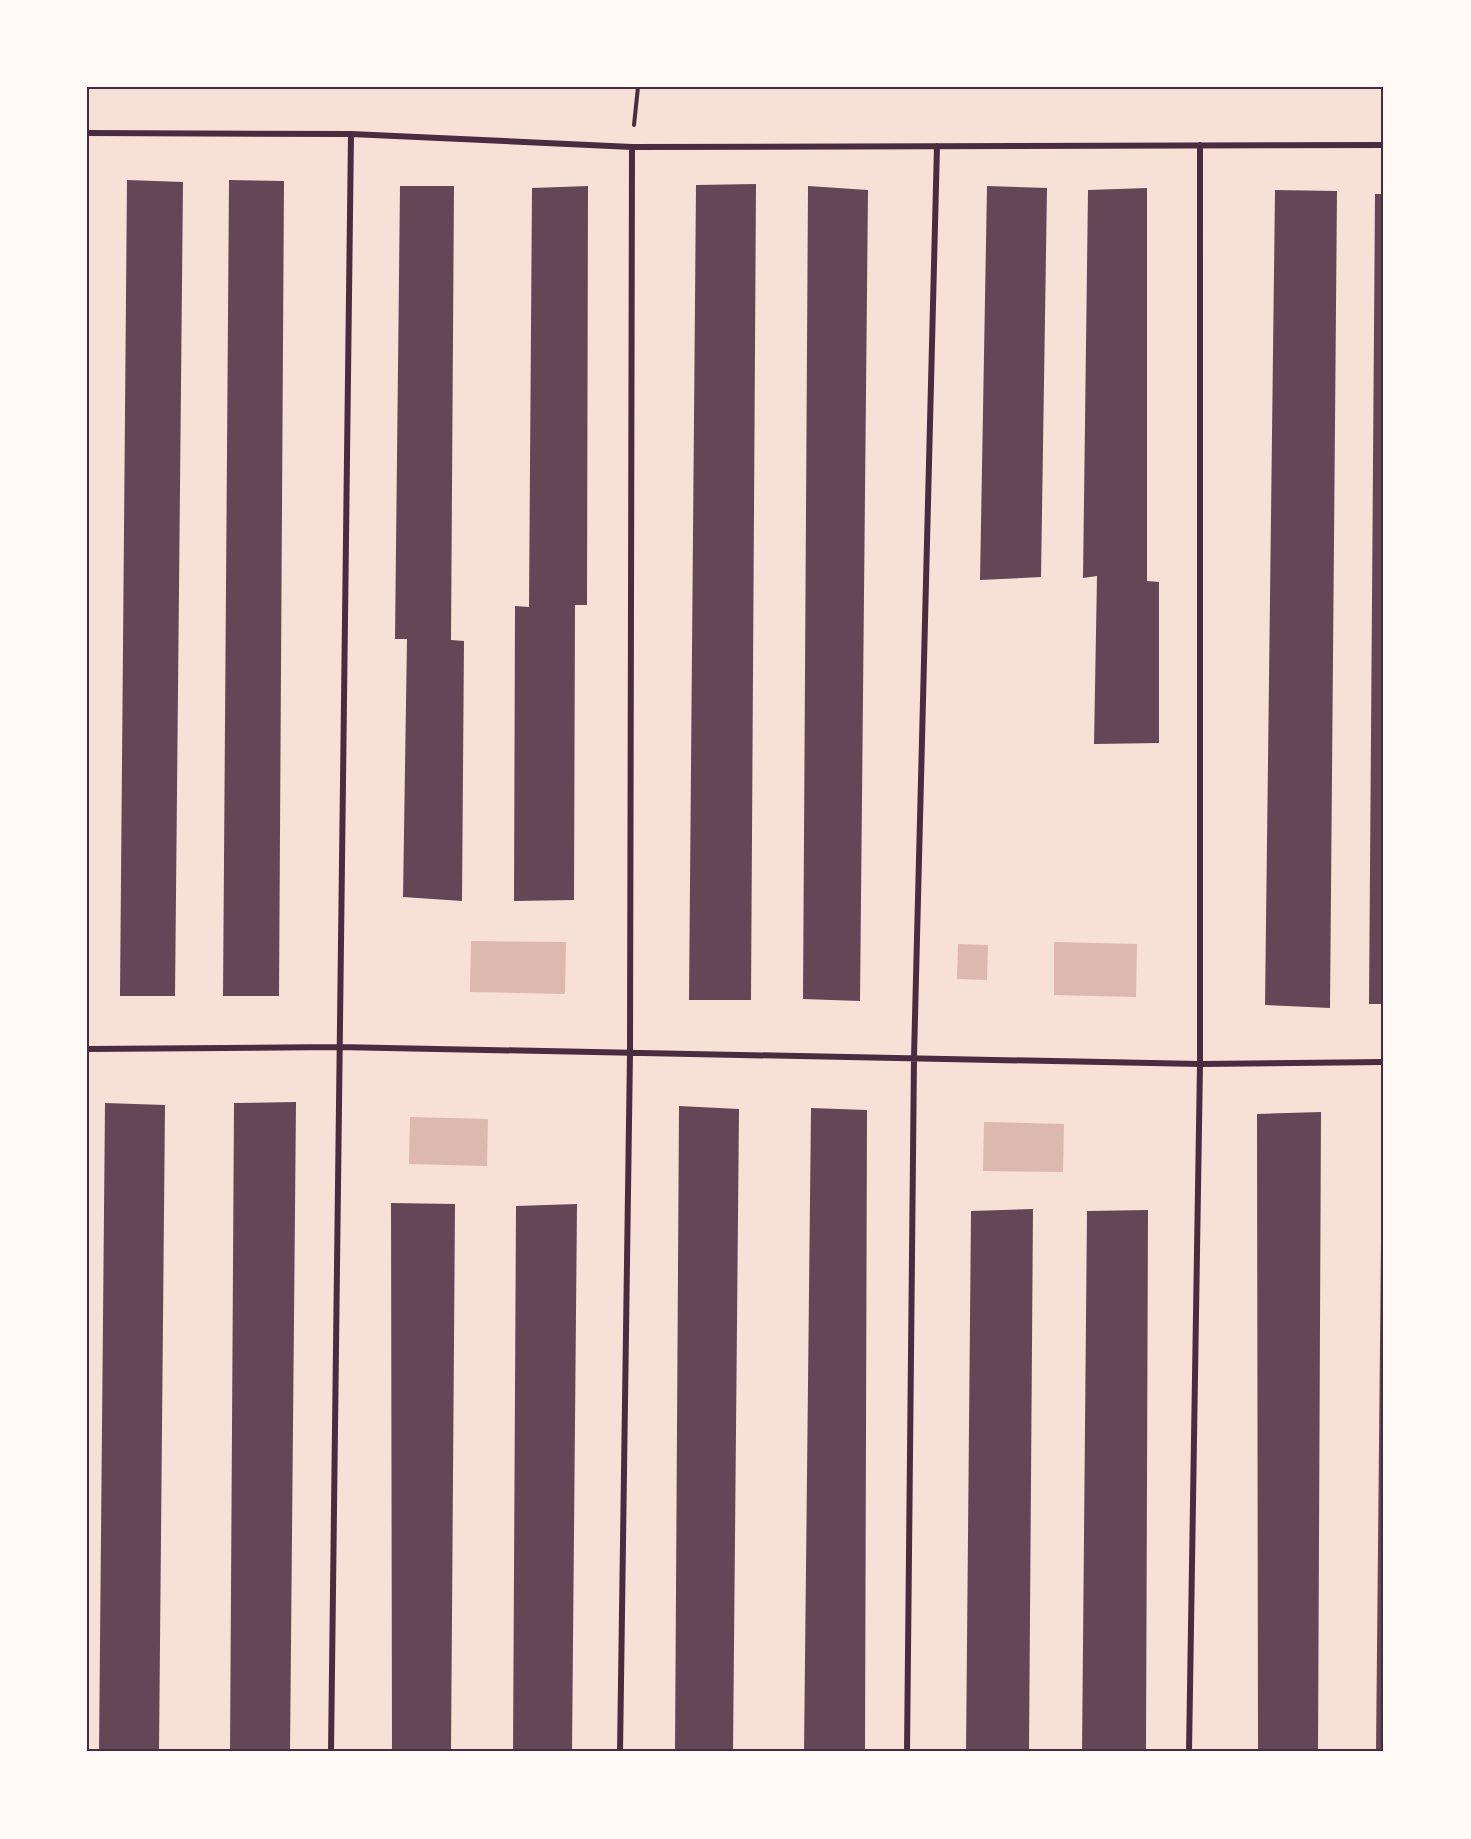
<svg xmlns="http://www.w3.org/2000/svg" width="1471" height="1839" viewBox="0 0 1471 1839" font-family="Barlow,sans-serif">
<rect width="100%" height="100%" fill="#f7e1d7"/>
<!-- water -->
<path fill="#dcb8b0" d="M471,941L566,942L565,994L470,992Z
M1054,942L1137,944L1136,997L1054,995Z
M958,944L988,945L987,980L957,979Z
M410,1117L488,1119L487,1166L409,1164Z
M984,1122L1064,1124L1063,1172L983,1171Z"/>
<!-- building -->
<path fill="#644757" d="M127,180L183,182L175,996H120Z
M229,180L284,181L279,996H223Z
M756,184L751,1000H689L696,185Z
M400,186H454L451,640L464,641L462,901L403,897L407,639H395Z
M588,186L587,605H575L574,900L514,901L515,606L529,607L532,188Z
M808,186L868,190L860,1001L803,999Z
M987,186L1047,188L1041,577L980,580Z
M1147,188V581L1159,582V743L1094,744L1097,576L1083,578L1088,190Z
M1275,190L1337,191L1330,1008L1265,1005Z
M1375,194H1384V1004H1369Z
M296,1102L290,1752H230L234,1103Z
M105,1103L165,1105L159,1752H99Z
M679,1106L739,1109L733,1752H675Z
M811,1108L867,1110L865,1752H804Z
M1321,1112L1318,1752H1258L1257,1114Z
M1382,1139L1384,1752H1376Z
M391,1203L455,1204L451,1752H392Z
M577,1204L572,1752H513L516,1206Z
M1033,1209L1029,1752H966L971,1211Z
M1148,1210L1146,1752H1082L1087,1211Z"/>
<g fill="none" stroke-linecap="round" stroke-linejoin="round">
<!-- path -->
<path stroke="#4a2c40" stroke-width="4" d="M634,125L638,87"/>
<!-- minor -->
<path stroke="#4a2c40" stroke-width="6" d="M87,133L351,134L632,147L1384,145
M87,1049L338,1047L1200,1064L1384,1062
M331,1752L351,134
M620,1752L630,1053L632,147
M907,1752L914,1057L937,146
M1189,1752L1200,1064V145"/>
</g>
<!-- border -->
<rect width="1471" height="1839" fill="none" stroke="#fffaf5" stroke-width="177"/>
<rect x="88" y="88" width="1294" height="1662" fill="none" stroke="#4a2c40" stroke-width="2"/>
</svg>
